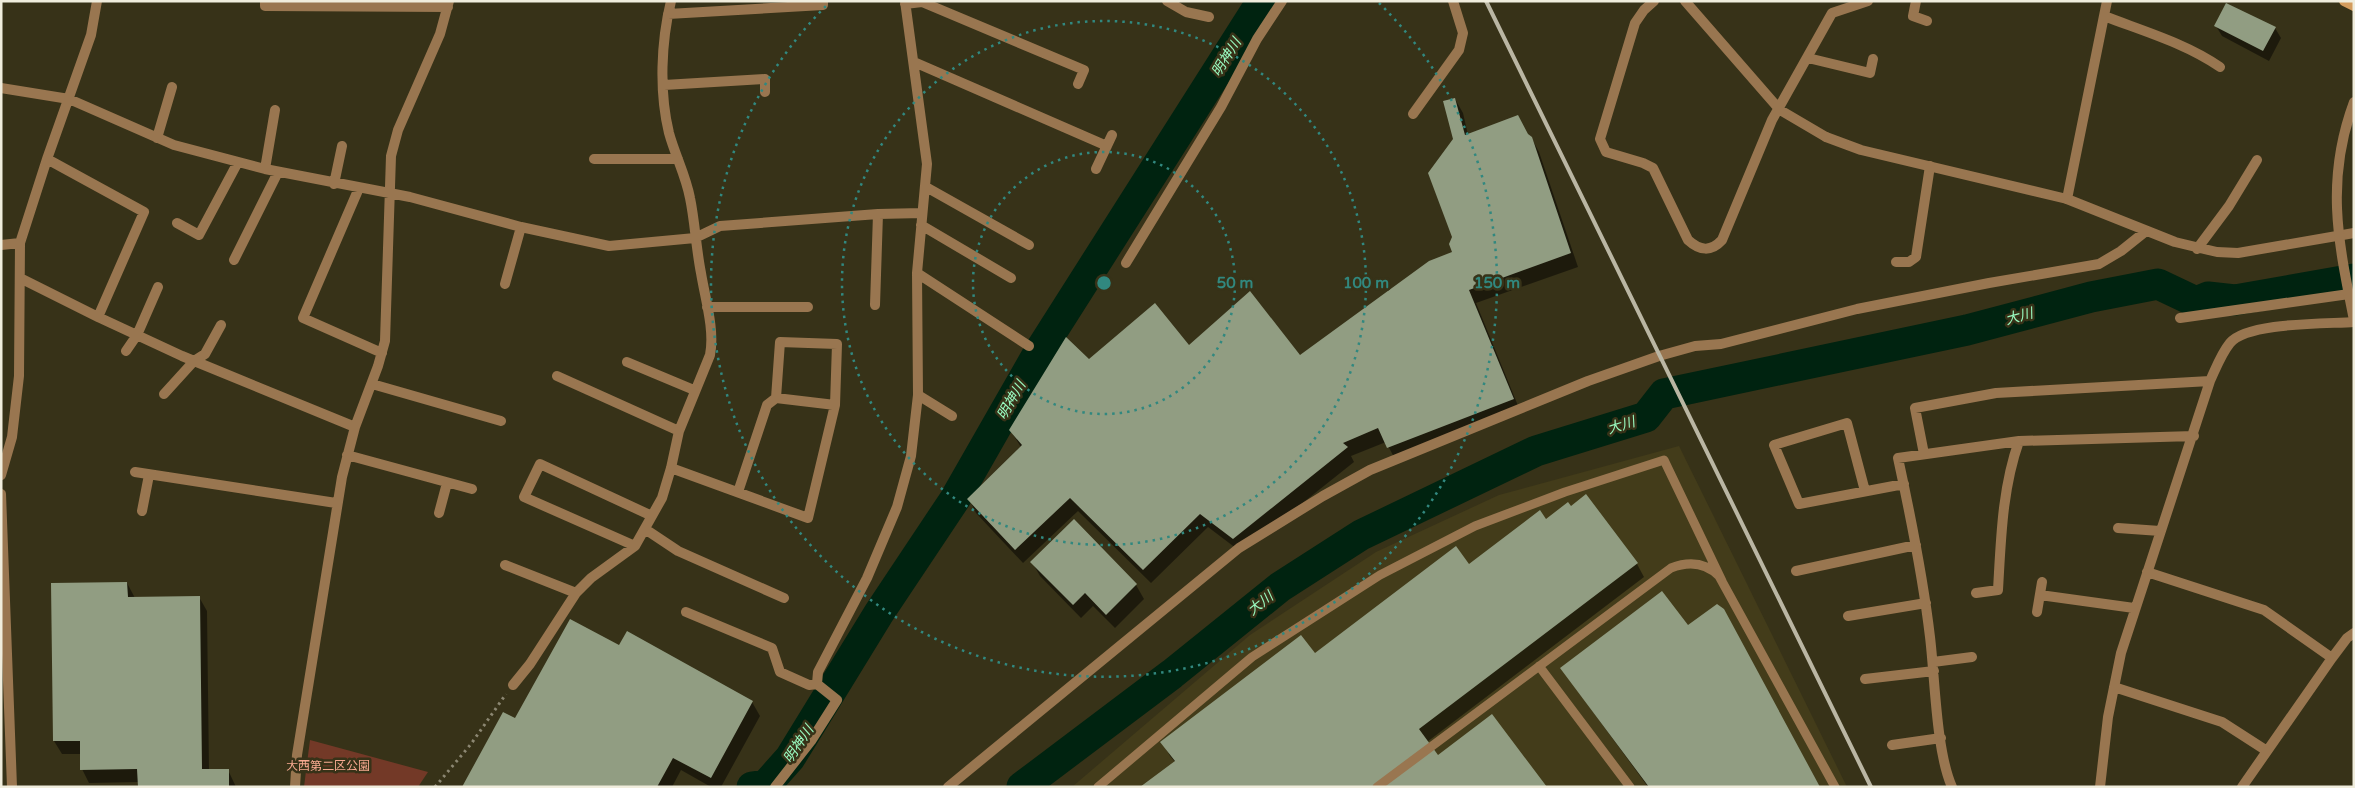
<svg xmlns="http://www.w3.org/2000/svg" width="2355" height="788" viewBox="0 0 2355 788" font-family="'Varela Round','Noto Sans JP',sans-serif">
<rect width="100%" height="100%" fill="#373218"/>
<!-- built -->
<path fill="#433c1a" d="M1679,446L1847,787H1072L1250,635L1376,552L1499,495Z"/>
<!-- green -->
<path fill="#733927" d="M310,740L428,772L418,787H304Z"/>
<!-- shadow -->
<path fill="#0007" d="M2216,26L2275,28L2281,38L2269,61L2222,36Z
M1455,99L1463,113L1468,135L1531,137L1539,152L1578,267L1476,303L1521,413L1396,461L1386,442L1351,456L1354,462L1241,552L1208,527L1151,583L1078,511L1023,563L976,513L969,499L1021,447L1010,430L1089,361L1189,347L1300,357L1454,252Z
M1546,520L1637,564L1644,577L1427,742L1438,757L1175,762L1170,756L1162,742Z
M1074,521L1136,585L1144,599L1115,628L1093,606L1081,618L1040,576L1032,562Z
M127,583L135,598L199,597L207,611L209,770H228L236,787H139V782L89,783L82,769L81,754H62L54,741Z
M1688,627L1819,787H1648L1561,668Z
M627,633L752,702L760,716L721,787H711L681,770L672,787H463L516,720L619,647Z"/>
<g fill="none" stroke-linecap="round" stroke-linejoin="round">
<!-- river -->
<path stroke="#002310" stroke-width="31" d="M752,787L766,785L790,758L879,613L955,499L1039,352L1262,1
M1022,787L1172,674L1280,587L1361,535L1536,451L1646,417L1664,394L1967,330L2091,297L2158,284L2196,302L2208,297L2235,300L2354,279"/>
</g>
<!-- building -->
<path fill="#919d82" d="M2226,3L2276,27L2263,51L2214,26Z
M1455,98L1465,135L1518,115L1528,134L1532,137L1571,253L1469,290L1514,399L1387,448L1378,428L1343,443L1348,447L1233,539L1200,514L1143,570L1070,498L1015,550L967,499L1022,445L1009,430L1066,337L1089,359L1155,303L1189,345L1250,291L1300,355L1429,261L1452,252L1449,244L1452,237L1428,173L1453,139L1443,101Z
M1586,494L1638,563L1419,729L1438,755L1492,714L1547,787H1140L1175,761L1160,742L1301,635L1315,653L1456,546L1469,564L1540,510L1546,519L1568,502L1571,506Z
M1074,519L1137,584L1106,615L1085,593L1073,605L1030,562Z
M127,582L128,597L200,596L202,769H229V787H138L137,769L80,770V741H53L51,583Z
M1662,591L1688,625L1717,604L1724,609L1820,787H1649L1560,668Z
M570,619L619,645L627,631L753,701L711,778L673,758L657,787H462L503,712L515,718Z"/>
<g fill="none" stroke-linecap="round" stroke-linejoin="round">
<!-- path -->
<path stroke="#8c8772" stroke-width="3" stroke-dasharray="2.5 4" stroke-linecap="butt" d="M435,787L471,744L506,694"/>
<!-- service -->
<path stroke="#997650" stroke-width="9" d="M1539,666L1630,787
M1098,787L1252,657L1380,575L1475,526L1565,492L1664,460L1722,581
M1377,787L1671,568C1689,561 1705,562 1719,576L1835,787"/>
<!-- minor -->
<path stroke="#997650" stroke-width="10" d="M265,1V6L448,7
M1167,1L1186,12L1209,17
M1654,1L1644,10L1635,23L1600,139L1606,152L1643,163L1653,168L1688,240C1700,251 1711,252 1722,240L1772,120L1832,13L1868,1
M1685,1L1780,110L1826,137
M1916,1L1913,16L1927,21
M2107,1L2067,199L2175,242L2217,252L2238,253L2354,233
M905,4L922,2L1084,70L1078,84
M668,14L823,5V1
M2104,16C2143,31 2185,43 2220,67
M1808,58L1870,73L1873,59
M914,62L1107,146
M664,85L765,79V92
M1,88L69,99L174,145L265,169L410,197L521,227L609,246L695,238L720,226L878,214L922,213
M1413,114L1459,50L1463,33L1453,1
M157,138L172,87
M47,159L144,212L98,317L182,356L355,427
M594,159H678
M265,169L275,110
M1096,169L1112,135
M334,184L342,146
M926,187L1029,245
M359,188L303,318L382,353
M177,223L199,235L238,162
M921,225L1011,278
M1,245L20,243
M2197,249L2229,206L2257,160
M234,260L278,172
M1896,262H1909L1916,257L1930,166
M1126,263L1221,107L1257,39L1282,1
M917,273L1029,346
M20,278L98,317
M505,284L521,227
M875,305L878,214
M707,307H808
M2180,318L2349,294
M126,351L137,335L158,287
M627,362L694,390
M557,376L679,431
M372,384L501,421
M164,394L194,361L205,354L221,325
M918,395L952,416
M776,398L780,342L837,344L835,405
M1924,454L1915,408L1996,393L2210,381
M347,455L472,489
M671,468L808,518L835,405L776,398L767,405L738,492
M135,472L336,503
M1,475L12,437L19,376L20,243L47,159L91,35L97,1
M1865,491L1847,423L1774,445L1799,504L1904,484
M142,511L149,475
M439,513L447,483
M2118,528L2160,531
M645,529L678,551L784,598
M635,546L524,497L540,464L652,516
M505,565L576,593
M1796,571L1916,545
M2147,572L2264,610L2332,658
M1976,593L1998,590C2001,539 2002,489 2019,441
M2040,595L2134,608
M686,612L772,648L780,672L809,685L817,684
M2037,612L2042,582
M1848,616L1926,603
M1933,662L1972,657
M1865,679L1934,671
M513,685L530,664L576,593L591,578L635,546L662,498L671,468L679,431L710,355C715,330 705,298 701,273C696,248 695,222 690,198C686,176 675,155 669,133C659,92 661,42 671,1
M2114,687L2222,722L2267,751
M1892,745L1941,738
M295,787L297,755L342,477L355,427L378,366L385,341L391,156L398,130L440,34L449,1
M775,787L811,741L837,700L817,684L818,672L867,578L897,507L911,456L918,395L917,273L927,164L905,1
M948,787L1239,548L1323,496L1370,470L1588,381L1659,356L1695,346L1721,344L1857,309L1989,283L2099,264L2121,251L2146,231
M1952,787C1936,751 1935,678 1930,637C1923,577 1911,518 1898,458L2019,441L2194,436
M2100,787L2108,717L2121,653L2210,381C2216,368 2221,354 2230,343C2247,322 2326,324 2354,322
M2242,787L2332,658L2347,638L2354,633"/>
<!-- tertiary -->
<path stroke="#997650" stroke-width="10" d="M2354,102C2325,180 2338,241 2354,320
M1826,137L1861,150L2067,199
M1,494L12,787"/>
<!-- secondary -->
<path stroke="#d39c5d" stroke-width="10" d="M2344,1L2354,6"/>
<!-- rail -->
<path stroke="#bab6a3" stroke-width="4" d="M1486,1L1871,787"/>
</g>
<!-- distance rings -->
<g fill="none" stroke="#31887f" stroke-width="2.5" stroke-dasharray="2.5 5">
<circle cx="1104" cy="283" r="131"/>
<circle cx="1104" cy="283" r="262"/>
<path d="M1379 3A393 393 0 1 1 829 3"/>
</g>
<g text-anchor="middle" stroke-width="5" stroke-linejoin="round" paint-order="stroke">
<!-- park labels -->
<g font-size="12" fill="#f7a990" stroke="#373218">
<text x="328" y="770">大西第二区公園</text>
</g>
<!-- water labels -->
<g font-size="14" font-style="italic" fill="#99fbc1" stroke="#373218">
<text transform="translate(1226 57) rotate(-58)" y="5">明神川</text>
<text transform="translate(2019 316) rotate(-15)" y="5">大川</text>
<text transform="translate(1011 400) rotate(-60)" y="5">明神川</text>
<text transform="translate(1621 425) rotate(-17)" y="5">大川</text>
<text transform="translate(1260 603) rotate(-39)" y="5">大川</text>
<text transform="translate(798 744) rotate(-56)" y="5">明神川</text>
</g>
</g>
<circle cx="1104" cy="283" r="8" fill="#31887f" stroke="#373218" stroke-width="2.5"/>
<g font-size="15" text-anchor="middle" font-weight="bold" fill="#31887f" stroke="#373218" stroke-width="5" stroke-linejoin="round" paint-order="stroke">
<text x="1235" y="288">50 m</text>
<text x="1366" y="288">100 m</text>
<text x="1497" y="288">150 m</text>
</g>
<!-- border -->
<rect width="2355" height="788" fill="none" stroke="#f0eddd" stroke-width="5"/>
</svg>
